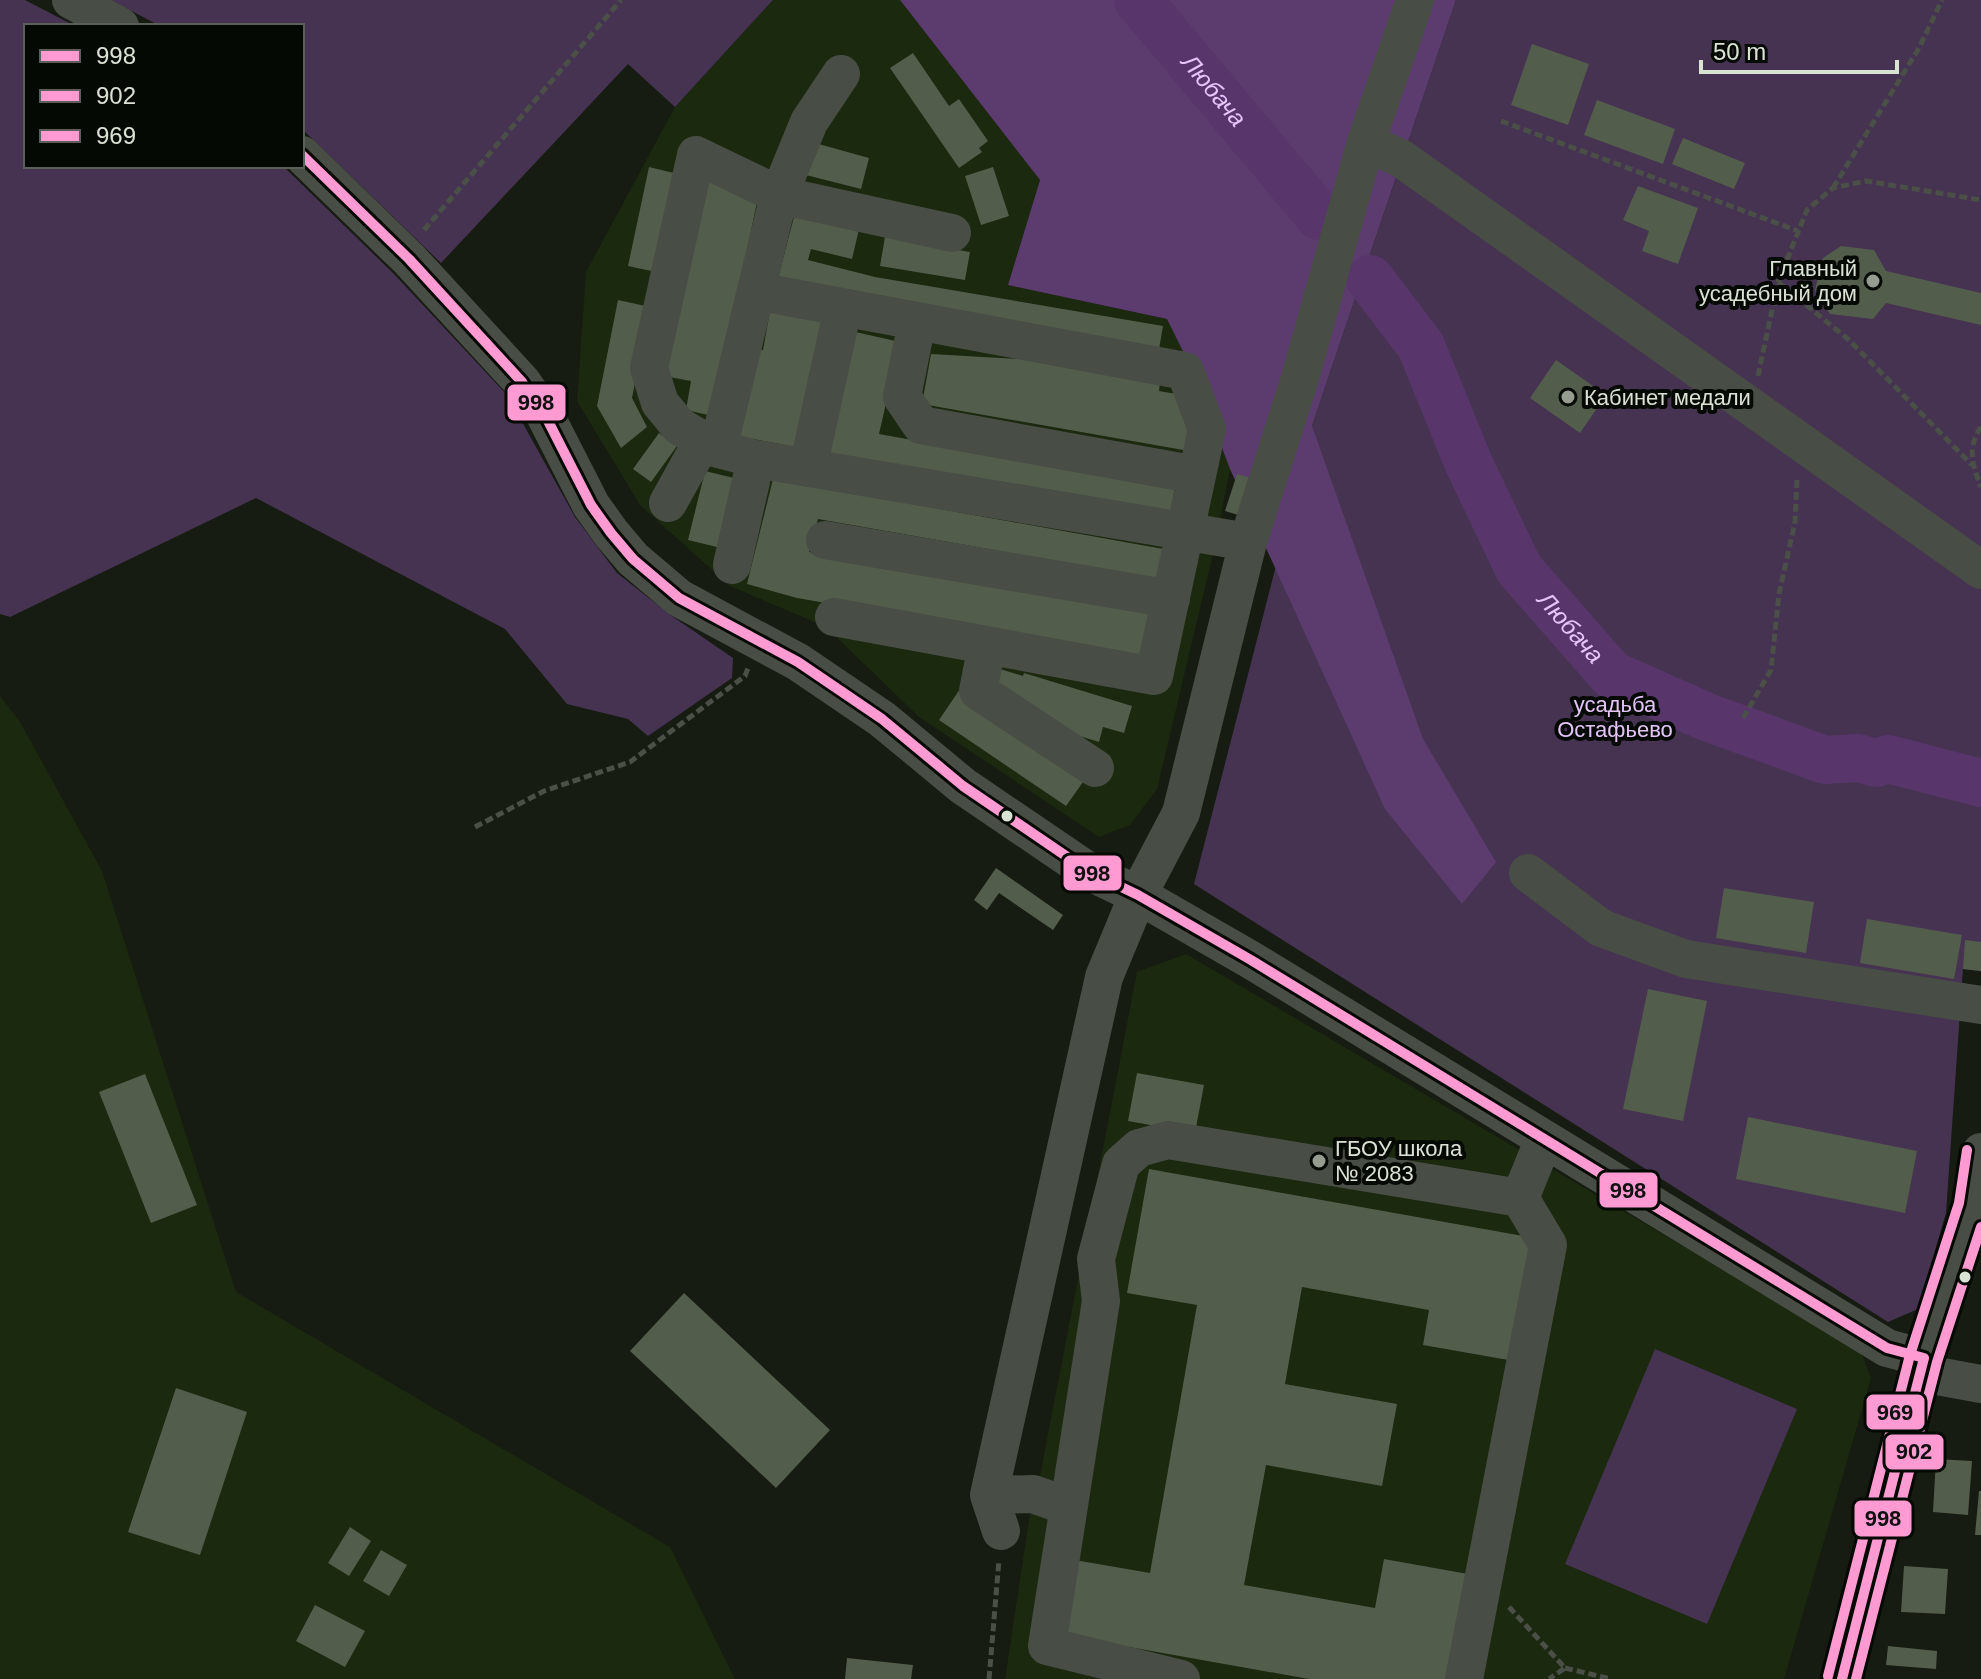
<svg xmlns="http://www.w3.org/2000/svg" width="1981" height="1679" viewBox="0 0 1981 1679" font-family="Helvetica,sans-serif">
<rect width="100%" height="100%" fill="#161c11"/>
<!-- built -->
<path fill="#1b290f" d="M773,0H900L1040,180L1008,285L1167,319L1194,374L1230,469L1213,554L1157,789L1130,825L1099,837L919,717L826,627L730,586L640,505L577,401L586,272L675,107Z
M0,696L20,722L102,871L236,1292L670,1547L735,1679H0Z
M1186,954L1860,1350L1871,1378L1784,1679H1005L1033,1494L1039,1481L1137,972Z"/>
<!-- green -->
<path fill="#463351" d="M0,0H25L75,26H26V166H283L394,274L507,395L575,517L617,573L669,614L733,658L732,678L648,736L628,719L567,704L505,629L256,498L10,617L0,614Z
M111,0H773L675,107L628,64L441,263L302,129V26H160Z
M1456,0H1981V971L1963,969L1946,1213L1918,1309L1888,1322L1194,884L1312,426Z
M1655,1349L1797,1409L1707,1624L1565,1564Z"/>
<!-- forest -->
<path fill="#5c3c6e" d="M900,0H1456L1312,426L1423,739L1496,862L1462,904L1385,809L1230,469L1194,374L1167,319L1008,285L1040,180Z"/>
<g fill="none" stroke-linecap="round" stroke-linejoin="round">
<!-- river -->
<g stroke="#58366b" stroke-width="48">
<path id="s1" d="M1138,0L1319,216"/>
<path id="s2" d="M1370,279L1421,346L1468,462L1519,569L1612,675L1707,717L1825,760L1858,758L1876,763L1888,759L1981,783"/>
</g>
</g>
<!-- building -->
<path fill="#535d4b" d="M1532,44L1589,64L1568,125L1511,105Z
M913,53L949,106L959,99L988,141L979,148L982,152L959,168L890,68Z
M1597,100L1675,129L1663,164L1584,135Z
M1683,138L1745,163L1734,189L1672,164Z
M815,143L869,158L861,189L806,175Z
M649,167L678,174L656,272L628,266Z
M993,167L1009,216L981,225L965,176Z
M705,180L759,192L713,416L686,410L691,381L664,376Z
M1638,186L1698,208L1678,264L1642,251L1649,231L1623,220Z
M795,213L859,229L852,259L811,249L808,260L875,277L1163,326L1158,355L777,282Z
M885,237L970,252L965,280L880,266Z
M1841,246L1874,250L1886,271L1981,293V325L1886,303L1873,319L1830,314L1815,290L1823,258Z
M618,300L650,307L632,398L647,427L621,448L597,406Z
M771,305L826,323L801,448L737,436L755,348L763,350Z
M851,331L900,342L879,434L1175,487L1170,516L824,452Z
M931,354L1037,360L1160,382L1159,391L1188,396L1189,451L922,404Z
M1556,360L1606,395L1580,433L1530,398Z
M659,433L677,446L651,482L633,469Z
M705,471L734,478L717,547L688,540Z
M1237,474L1257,480L1245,517L1225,511Z
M773,479L1169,550L1164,580L818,519L809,552L1153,612L1145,658L797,598L747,584Z
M1000,669L1023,676L1024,673L1132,706L1124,733L1103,727L1099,742L1031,721L1035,706L993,693Z
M960,689L1083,782L1066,806L939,720Z
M996,868L1063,915L1053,930L999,893L987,910L974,900Z
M1724,888L1814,902L1806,953L1716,938Z
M1867,919L1962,935L1954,979L1860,963Z
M1965,940L1981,942V971L1963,969Z
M1648,989L1707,1001L1683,1121L1623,1109Z
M1137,1073L1204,1085L1195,1133L1128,1121Z
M145,1074L197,1205L151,1223L99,1092Z
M1748,1117L1917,1151L1905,1213L1736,1179Z
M1149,1169L1535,1238L1514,1361L1423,1345L1429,1310L1302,1287L1285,1384L1397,1404L1382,1486L1266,1465L1244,1585L1375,1608L1384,1559L1479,1576L1461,1679H1309L1056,1634L1069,1559L1150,1573L1197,1305L1127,1293Z
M684,1293L830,1430L776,1488L630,1351Z
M176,1388L247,1412L200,1555L128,1532Z
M1936,1459L1972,1461L1968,1515L1933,1512Z
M1979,1491H1981V1535H1975Z
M350,1527L371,1541L349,1576L328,1563Z
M381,1550L407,1565L389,1596L363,1581Z
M1904,1566L1948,1569L1945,1614L1901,1612Z
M315,1605L365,1631L345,1667L296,1641Z
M1888,1646L1937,1651L1936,1669L1886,1665Z
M847,1658L913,1665L911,1679H845Z"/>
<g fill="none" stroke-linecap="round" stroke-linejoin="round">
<!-- path -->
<path stroke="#4a4f47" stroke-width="5" stroke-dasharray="8 4" stroke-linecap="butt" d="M1501,121L1798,231
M1833,188L1919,48L1942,0
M424,230L621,0
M1778,282L1849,340L1972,465
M1758,376L1778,282L1807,210L1833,188L1866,181L1981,200
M1981,427C1967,447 1972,465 1981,487
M1743,718L1771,670L1779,594L1795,522L1797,478
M475,827L544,791L630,762L745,676L748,668
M1509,1607L1565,1668L1549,1679
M1565,1668L1611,1679
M989,1679L999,1560"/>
<!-- minor -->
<path stroke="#484d45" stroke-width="38" d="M71,0L120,26
M1366,142L1402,159L1981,570
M302,155L409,259L522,382L545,415L591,505L611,533L633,559L679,598L798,662L882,719L963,786L1088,871L1138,895L1251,960L1887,1348L1924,1358
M952,233L779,195L696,155L649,368L660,403L679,426L718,449L756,459L1248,542
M756,291L1185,371L1207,429L1154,676L834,617
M917,322L902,397L921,425L1197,475
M718,449L779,195L809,122L841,74
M808,468L843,308
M668,503L703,440
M825,540L1171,599
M732,565L756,459
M987,645L978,691L1095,768
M1528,873L1601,928L1686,959L1981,1005
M1921,1373L1981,1384
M989,1495L1033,1494L1067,1506
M1001,1531L989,1495L1104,977L1138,895L1181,813L1248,542L1300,378L1366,142L1415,0
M1181,1679L1047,1646L1101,1301L1096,1259L1121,1164L1139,1148L1168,1140L1520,1198
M1464,1679L1548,1245L1520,1198L1544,1139
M1842,1679L1924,1358L1973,1206L1981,1152"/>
<!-- bus-1 casing -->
<g stroke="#050903" stroke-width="16">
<path id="bus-1" d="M302,155L409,259L522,382L545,415L591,505L611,533L633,559L679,598L798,662L882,719L963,786L1088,871L1138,895L1251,960L1887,1348L1924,1358
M1842,1679L1924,1358"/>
</g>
<!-- bus-2 casing -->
<g stroke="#050903" stroke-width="16">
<path id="bus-2" d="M1856,1679L1937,1362L1981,1227"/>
</g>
<!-- bus-3 casing -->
<g stroke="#050903" stroke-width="16">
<path id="bus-3" d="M1828,1676L1910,1355L1959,1203L1967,1150"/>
</g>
<!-- bus-1 -->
<use href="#bus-1" stroke="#ff9ad2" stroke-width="10"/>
<!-- bus-2 -->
<use href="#bus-2" stroke="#ff9ad2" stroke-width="10"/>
<!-- bus-3 -->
<use href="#bus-3" stroke="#ff9ad2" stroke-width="10"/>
</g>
<!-- markers -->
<g fill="#959d90" stroke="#050903" stroke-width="3">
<circle cx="1873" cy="281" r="8"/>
<circle cx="1568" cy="397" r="8"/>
<circle cx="1319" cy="1161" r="8"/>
</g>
<g fill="#dae2d4" stroke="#050903" stroke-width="3">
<circle cx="1007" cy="816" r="7"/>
<circle cx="1965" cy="1277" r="7"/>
</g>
<g text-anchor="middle" stroke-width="8" stroke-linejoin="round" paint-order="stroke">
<!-- poi labels -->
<g font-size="22" fill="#dae2d4" stroke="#050903" text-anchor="start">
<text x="1857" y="276" text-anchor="end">Главный<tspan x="1857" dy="25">усадебный дом</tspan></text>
<text x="1584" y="405">Кабинет медали</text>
<text x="1335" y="1156">ГБОУ школа<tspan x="1335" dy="25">№ 2083</tspan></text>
</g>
<!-- park labels -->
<g font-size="22" fill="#e3c3f8" stroke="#050903">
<text x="1615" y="712">усадьба<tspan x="1615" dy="25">Остафьево</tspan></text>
</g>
<!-- water labels -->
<g font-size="24" font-style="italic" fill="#e7c6fc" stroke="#050903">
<text dy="8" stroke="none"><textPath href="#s1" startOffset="118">Любача</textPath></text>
<text dy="8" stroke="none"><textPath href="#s2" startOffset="406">Любача</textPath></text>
</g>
</g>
<g stroke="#050903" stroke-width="3">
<rect x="506" y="383" width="61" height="39" rx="8" fill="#ff9ad2"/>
<rect x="1062" y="854" width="61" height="38" rx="8" fill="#ff9ad2"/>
<rect x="1598" y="1171" width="61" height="38" rx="8" fill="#ff9ad2"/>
<rect x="1865" y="1393" width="61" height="38" rx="8" fill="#ff9ad2"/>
<rect x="1884" y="1433" width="61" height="38" rx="8" fill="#ff9ad2"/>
<rect x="1853" y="1499" width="60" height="39" rx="8" fill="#ff9ad2"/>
</g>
<g font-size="22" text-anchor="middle" font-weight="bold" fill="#111">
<text x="536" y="410">998</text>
<text x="1092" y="881">998</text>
<text x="1628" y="1198">998</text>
<text x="1895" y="1420">969</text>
<text x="1914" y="1459">902</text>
<text x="1883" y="1526">998</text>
</g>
<!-- legend -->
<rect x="24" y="24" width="280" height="144" fill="#050903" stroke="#5a6057" stroke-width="2"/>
<rect x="40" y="50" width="40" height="12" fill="#ff9ad2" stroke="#5a6057" stroke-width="2"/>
<text x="96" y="64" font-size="24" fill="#dae2d4">998</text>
<rect x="40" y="90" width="40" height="12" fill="#ff9ad2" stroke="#5a6057" stroke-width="2"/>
<text x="96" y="104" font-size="24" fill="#dae2d4">902</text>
<rect x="40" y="130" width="40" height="12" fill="#ff9ad2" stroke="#5a6057" stroke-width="2"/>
<text x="96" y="144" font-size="24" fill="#dae2d4">969</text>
<!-- scale -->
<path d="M1701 60v12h196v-12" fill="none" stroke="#dae2d4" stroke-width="4"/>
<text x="1713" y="60" font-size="24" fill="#dae2d4" stroke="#050903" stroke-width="6" paint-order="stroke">50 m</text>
</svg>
